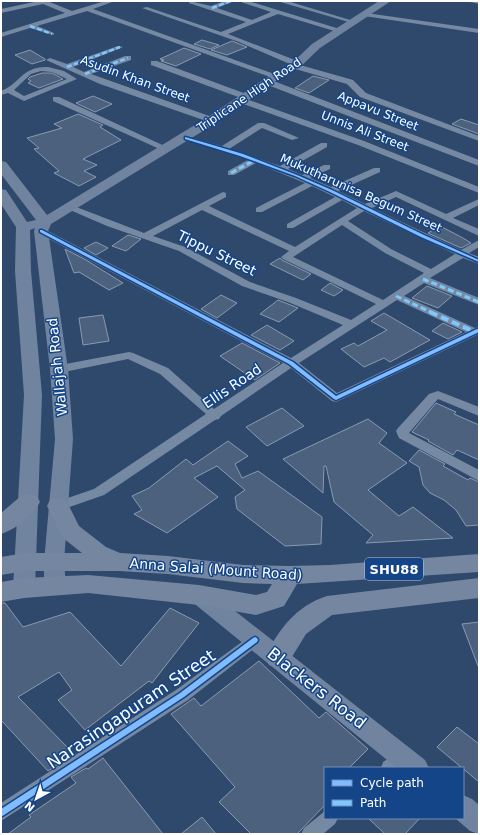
<svg xmlns="http://www.w3.org/2000/svg" width="480" height="835" viewBox="0 0 480 835" font-family="'DejaVu Sans',sans-serif">
<rect width="100%" height="100%" fill="#2f496d"/>
<!-- building -->
<path fill="#4c617e" stroke="#899ab1" d="M202,40L219,45L210,49L194,44Z
M232,41L247,47L227,55L211,50Z
M184,48L201,54L176,66L161,61L164,60L160,59Z
M30,50L45,59V60L32,64L15,55Z
M42,73H52L63,79L39,88L28,83L31,81L28,79L30,77Z
M313,76L329,80L309,93L295,88Z
M93,96L112,104L95,112L76,103Z
M78,114L103,125L100,127L121,140L83,159L97,165L84,171L96,177L79,186L54,173L59,171L34,149L39,148L27,138L62,128L54,124Z
M461,119L479,125V134L452,124Z
M440,226L463,238L471,243L461,248L428,233Z
M128,235L141,239L126,251L112,246Z
M96,242L108,248L96,255L84,248Z
M65,249L86,260L123,283L109,290L79,272L74,273Z
M280,258L282,260L311,274L303,280L270,264Z
M330,283L343,290L334,296L321,290Z
M427,286L452,296L438,308L412,298Z
M221,295L237,303L217,318L201,309Z
M278,300L298,308L279,322L260,314Z
M384,313L430,340L390,362L384,358L364,367L341,349L354,343L358,346L387,330L371,321Z
M103,315L109,341L83,345L79,318Z
M443,323L462,332L448,339L432,331Z
M267,325L294,341L280,350L251,335Z
M242,343L280,363L255,380L220,356Z
M436,403L456,412L454,414L479,425V460L457,450L453,455L428,441L429,440L412,432Z
M282,408L304,426L267,446L246,427Z
M368,419L387,433L379,443L407,463L368,490L399,516L413,507L453,538L366,543L373,535L334,502L326,466H324L323,493L283,459Z
M228,441L248,456L235,464L242,478L258,471L322,517L321,544L285,546L237,509L235,497L245,490L217,466L194,478L218,497L167,533L134,514L142,510L132,496L149,488L186,459L193,465Z
M419,450L445,464L443,466L468,480L470,478L479,482V525L466,526L456,510L444,500L430,493L423,485L419,467L409,461Z
M1,603H5L23,627L70,612L121,666L170,608L199,623L152,683L149,681L85,730L58,700L72,690L59,672L18,697L74,754L48,771L1,720Z
M479,622V666H478L462,624Z
M259,661L319,718L326,712L368,749L349,768H325V805L297,834H251L219,802L235,787L171,714L194,698L201,706Z
M457,727L479,744V782L437,747Z
M103,758L163,834H8L31,817L29,815L76,783L71,777L86,768L88,769Z
M202,817L216,834H181Z
M368,818H420L405,834H385Z"/>
<g fill="none" stroke-linecap="round" stroke-linejoin="round">
<!-- street -->
<path fill="#7689a3" fill-rule="evenodd" d="M39,1H47L72,11L105,1H115L93,9L280,76L273,78L87,11L37,26L54,33V35L30,28L1,37V33L65,13L43,4L1,13V9Z
M189,1L211,6L225,1H234L217,8L252,20L271,12L238,1H248L343,30V32L341,33L278,14L228,34L300,62V65L353,80L366,93L479,136V141L360,97L347,84L292,68V65L239,42L142,8L147,7L221,32L246,22L189,3Z
M277,1H287L357,22L352,23Z
M466,1H479V4Z
M366,13L479,29V33L364,16L363,15Z
M118,46L123,47L73,67L84,72L125,56H131V60L91,74L215,118V122H209L100,84L46,60L50,58L67,64Z
M151,61H157L249,95L250,97L246,99L364,141L479,187V193L358,145L238,102L237,100L241,98L151,65Z
M48,67L64,71L77,79L24,101L8,93L1,95V91C21,83 22,66 48,67ZM41,71L52,72L67,79L24,96L14,90L31,74Z
M265,80H271L479,160V166L265,84Z
M53,97H59L171,149L167,152L164,151L53,101Z
M258,123H264L299,138L292,140L262,128L229,149L280,166L321,143H327V147L288,169L302,175L324,165H330V169L310,178L331,187L374,168H380V172L338,191L365,204L396,191L446,214L479,199V205L453,218L479,229V236L396,197L372,208L461,250L479,240V247L469,253L479,257V264L463,258L430,278L479,298V305L424,283L404,296L475,328L479,327V334L336,402L332,401L291,368L221,416L219,419L215,420L104,495L58,511L53,509L51,506L53,503L94,489L206,414L160,374L128,359L59,373L55,372L53,369L55,366L129,352L133,353L168,368L214,409L283,363L38,233V229H44L291,358L343,325L288,302L242,286L179,251L107,226L63,207L68,204L71,205L144,233L223,192L226,193V197L209,206L295,247L357,208L342,200L293,228H287V224L335,197L312,186L262,212H256V208L305,183L256,163L234,175H228V171L248,160L182,138L186,136L222,146ZM202,210L289,251L281,257L283,259L376,304L351,320L296,298L250,282L185,247L153,236ZM364,211L455,254L431,269L391,249L348,221ZM342,225L385,253L424,273L383,300L293,257ZM397,300L466,332L337,393L299,363Z
M438,391L479,407V416L438,399L409,433L479,470V481L399,438L396,431L398,428L429,394Z
M255,634L260,636L263,640L260,644L188,700L1,821V803L176,690L250,636Z
M403,749L409,752L411,757C405,771 394,768 381,768L383,762Z
M325,811V818H338L335,824L323,834H301L304,828Z"/>
<!-- secondary -->
<path fill="#70849f" fill-rule="evenodd" d="M379,1H391L320,48L299,68L280,78L216,123L51,224L48,231L68,369L73,439L64,562L66,585L63,591L55,594L47,591L44,585V562L55,439L50,369L34,231L35,228L30,230L31,271L42,395L35,588L32,594L24,597L16,594L13,588L24,395L15,271L16,227L1,204V189L6,190L27,222L36,220L1,174V161L6,162L47,215L208,117L272,74L291,64L312,44Z
M199,586L207,589L425,760L429,768H397L191,601L188,595L191,589Z
M463,795L472,799L479,805V834L470,831L455,818H463Z"/>
<!-- primary -->
<path fill="#7586a0" fill-rule="evenodd" d="M29,494L37,496L40,502C33,515 15,530 1,534V513L21,496Z
M58,498L66,500L79,526L106,547L120,553L168,556L243,565L290,566L330,565L479,554V572L297,584L284,606L256,615L199,605L88,593L24,598L1,602V582L24,578L88,575L199,585L256,595L267,592L272,584L243,583L168,574L119,571H25L1,575V557L25,553H82L63,538L47,506L50,500Z
M479,578V598L332,615L306,634L287,665L278,668L269,665L265,657C279,629 296,606 327,596Z"/>
<!-- quiet-far2 -->
<path stroke="#7dc8fe" stroke-width="2.5" stroke-dasharray="5 2.5" stroke-linecap="butt" d="M212,8L231,1
M30,26L52,34
M67,67L120,47
M85,74L128,58"/>
<!-- quiet-far1 -->
<path stroke="#7dc8fe" stroke-width="3" stroke-dasharray="6 3" stroke-linecap="butt" d="M231,173L253,161
M423,279L479,302
M396,296L433,313"/>
<!-- quiet -->
<path stroke="#7dc8fe" stroke-width="4" stroke-dasharray="8 4" stroke-linecap="butt" d="M430,312L475,332"/>
<!-- cycleway casing -->
<g stroke="#144588" stroke-width="3">
<path id="cycleway" d="M185,137L206,143L243,154L297,175L332,190L424,235L479,260V262L421,237L330,192L295,176L240,156L185,139Z
M40,230H42L293,362L336,396L477,329H479V332L336,400L334,399L289,364L40,232Z
M255,637L257,638L258,640L257,642L184,697L1,817V809L180,693L253,638Z"/>
</g>
<!-- cycleway -->
<use href="#cycleway" fill="#80bcff" fill-rule="evenodd"/>
</g>
<g text-anchor="middle" stroke-width="3" stroke-linejoin="round" paint-order="stroke">
<!-- far-street labels -->
<g font-size="12" fill="#fff" stroke="#144588">
<text transform="translate(135 79) rotate(20)" y="4">Asudin Khan Street</text>
<text transform="translate(249 95) rotate(-34)" y="4">Triplicane High Road</text>
<text transform="translate(378 111) rotate(22)" y="4">Appavu Street</text>
<text transform="translate(365 131) rotate(21)" y="4">Unnis Ali Street</text>
<text transform="translate(361 193) rotate(24)" y="4">Mukutharunisa Begum Street</text>
</g>
<!-- shield labels -->
<rect fill="#144588" stroke="#b8c7db" stroke-width="1" x="365" y="558" width="58" height="22" rx="3"/>
<g font-size="13" font-weight="bold" fill="#fff">
<text x="394" y="574">SHU88</text>
</g>
<!-- street labels -->
<g font-size="14" fill="#fff" stroke="#144588">
<text transform="translate(217 253) rotate(26)" y="5">Tippu Street</text>
<text transform="translate(57 367) rotate(-96)" y="5">Wallajah Road</text>
<text transform="translate(232 386) rotate(-34)" y="5">Ellis Road</text>
<text transform="translate(216 569) rotate(4)" y="5">Anna Salai (Mount Road)</text>
</g>
<!-- near-street labels -->
<g font-size="17" fill="#fff" stroke="#144588">
<text transform="translate(317 688) rotate(38)" y="6">Blackers Road</text>
<text transform="translate(131 709) rotate(-34)" y="6">Narasingapuram Street</text>
</g>
</g>
<!-- border -->
<rect width="480" height="835" fill="none" stroke="#ffffff" stroke-width="4"/>
<!-- legend -->
<rect x="324" y="767" width="140" height="52" fill="#144588" stroke="#728fb8"/>
<rect x="332" y="780" width="20" height="6" fill="#80bcff" stroke="#728fb8"/>
<text x="360" y="787" font-size="12" fill="#ffffff">Cycle path</text>
<rect x="332" y="800" width="20" height="6" fill="#7dc8fe" stroke="#728fb8"/>
<text x="360" y="807" font-size="12" fill="#ffffff">Path</text>
<!-- north arrow -->
<g transform="translate(36 799) rotate(220)" stroke="#144588" stroke-width="3" paint-order="stroke">
<path d="M0-3L7 15L0 10L-7 15Z" fill="#ffffff"/>
<text y="-6" font-size="11" font-weight="bold" text-anchor="middle" fill="#ffffff">N</text>
</g>
</svg>
